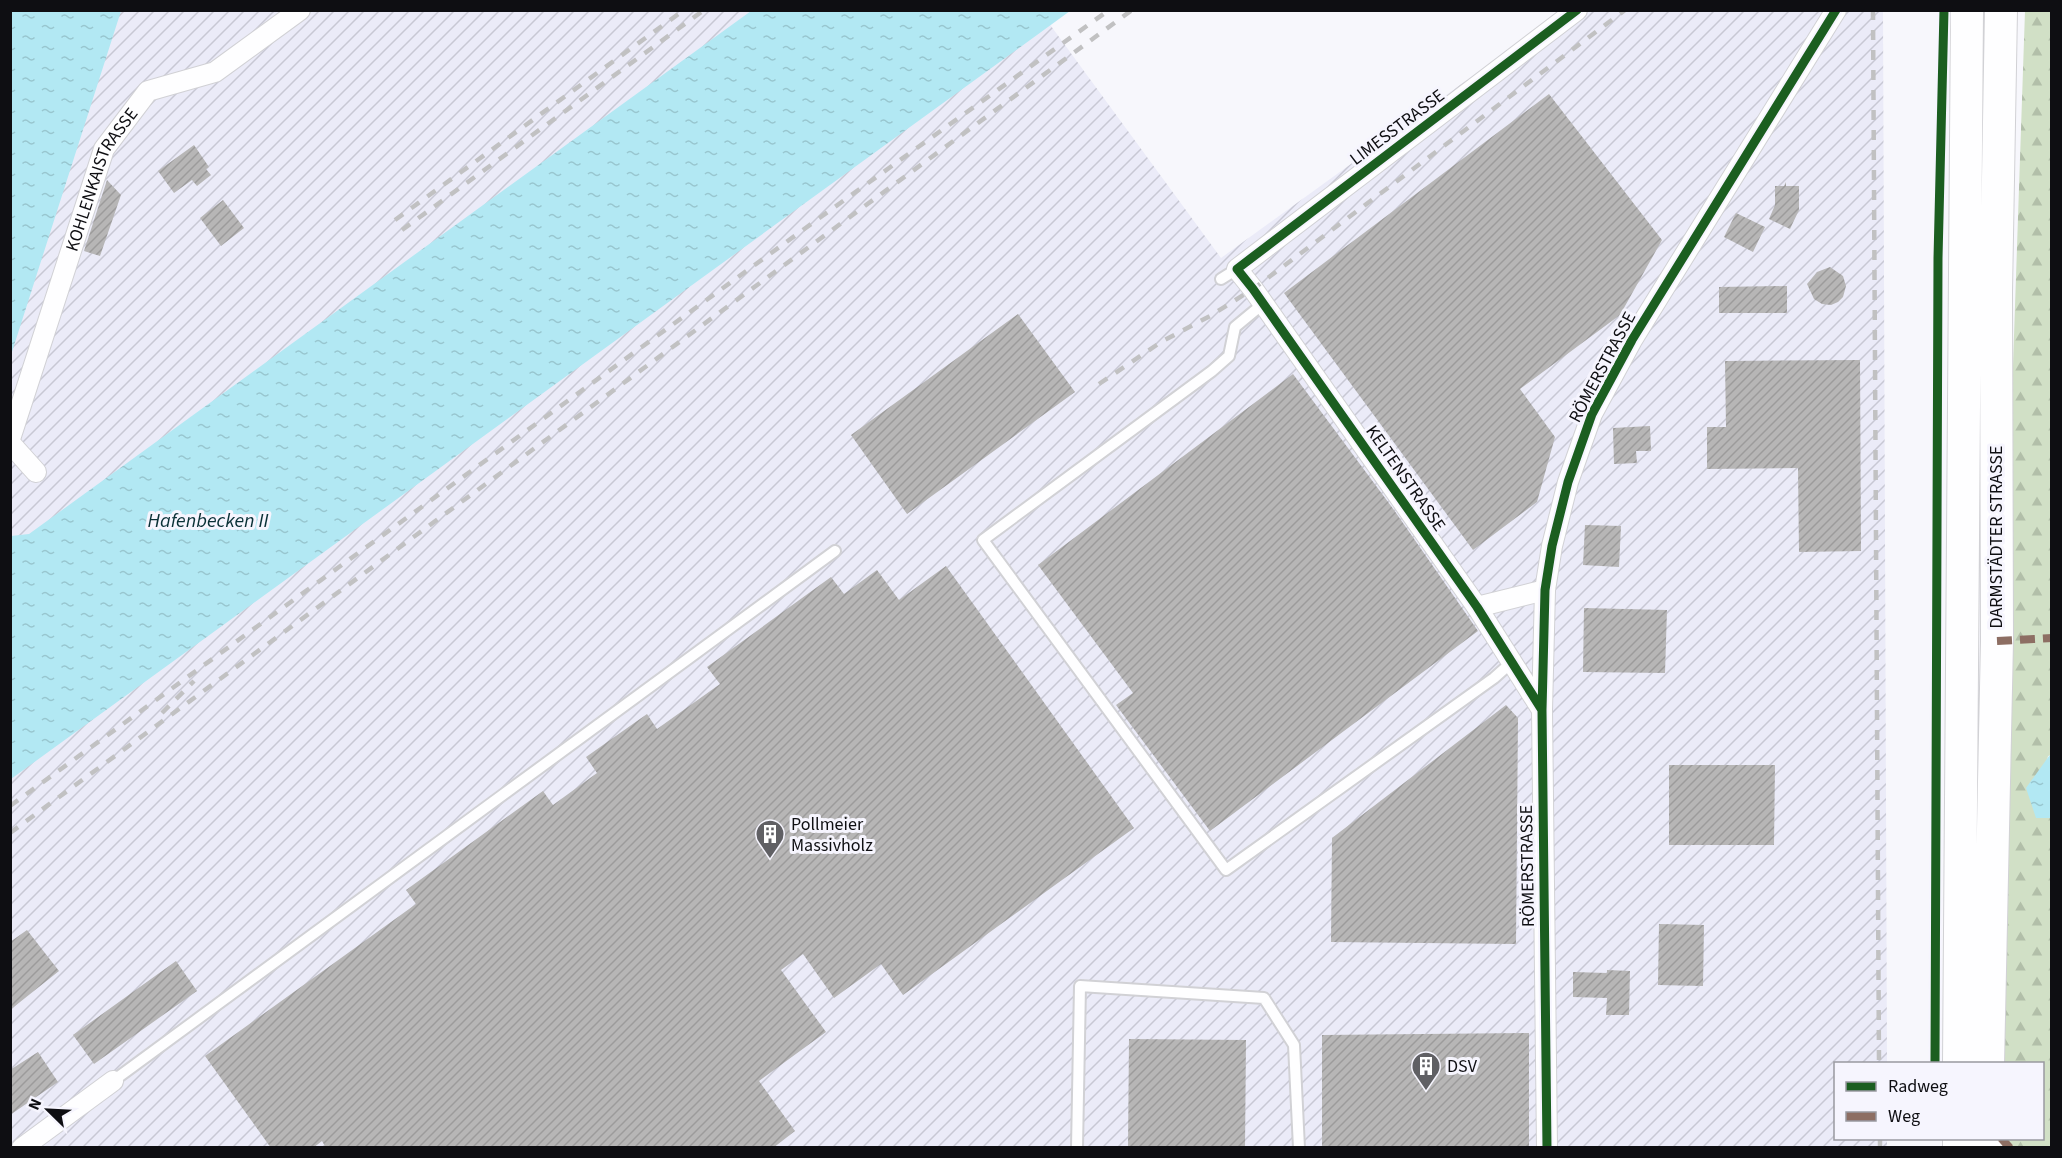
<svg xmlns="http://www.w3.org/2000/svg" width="2062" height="1158" viewBox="0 0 2062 1158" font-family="'Source Sans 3',sans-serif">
<defs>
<pattern id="industrial-furrows" width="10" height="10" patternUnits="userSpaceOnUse" patternTransform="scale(1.5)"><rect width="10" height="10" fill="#ebebf8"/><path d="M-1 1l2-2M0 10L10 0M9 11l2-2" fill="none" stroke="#c8c8d4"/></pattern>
<pattern id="forest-firs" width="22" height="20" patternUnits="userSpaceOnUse" patternTransform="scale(1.5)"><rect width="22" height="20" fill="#d1e0c6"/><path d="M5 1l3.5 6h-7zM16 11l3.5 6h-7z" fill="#b2bfa9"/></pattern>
<pattern id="water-ripples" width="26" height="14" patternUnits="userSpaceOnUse" patternTransform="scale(1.5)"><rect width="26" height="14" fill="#b2e8f3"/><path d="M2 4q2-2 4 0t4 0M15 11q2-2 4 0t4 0" fill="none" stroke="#98c6cf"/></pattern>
<pattern id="building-hatch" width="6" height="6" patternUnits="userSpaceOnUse" patternTransform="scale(1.5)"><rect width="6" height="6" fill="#b7b6b6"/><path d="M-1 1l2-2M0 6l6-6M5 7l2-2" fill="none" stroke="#9c9b9b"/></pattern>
</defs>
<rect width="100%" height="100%" fill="#f7f7fc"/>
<!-- industrial -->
<path fill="url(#industrial-furrows)" d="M10,11H1040L1221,258L1558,14L1556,11H1883L1887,1063L1836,1064V1138L1887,1139V1147H11Z"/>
<!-- forest -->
<path fill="url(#forest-firs)" d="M2025,11H2051L2052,755L2048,756L2036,817L2051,818V1147H1995V1139L2042,1138V1064H1995L2006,572Z"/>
<!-- water -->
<path fill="url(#water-ripples)" d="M11,10L121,11L11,355L10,11Z
M751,11H1070L11,779V536L29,534Z
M2051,755V818H2036L2026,788L2049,756Z"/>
<!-- building -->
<path fill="url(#building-hatch)" d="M1549,94L1662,240L1620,315L1520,389L1555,437L1537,502L1473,550L1284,293Z
M194,145L209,167L206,169L211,175L197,186L192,180L174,193L158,171Z
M107,180L121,195L100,256L84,251Z
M1786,182V186H1799V210L1790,229L1769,219L1775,205V186H1784Z
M223,200L244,228L221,246L200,218Z
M1736,213L1765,227L1753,252L1724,237Z
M1830,267L1843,276L1846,286L1843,297L1838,302L1831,305L1822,304L1814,299L1807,284L1817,272Z
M1787,286V313H1719V287Z
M1018,314L1075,392L907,514L851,435Z
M1860,360L1861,551L1799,552L1798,468L1707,469V427H1726L1725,361Z
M1293,374L1394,510L1478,631L1210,831L1116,705L1133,693L1038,565Z
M1650,426L1651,451H1636L1637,463L1614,464L1613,428Z
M1585,525L1621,526L1619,567L1583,565Z
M946,566L1134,828L903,995L881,964L834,998L803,954L781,970L826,1032L759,1081L795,1131L773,1148H326L322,1141L313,1148H271L205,1056L416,904L406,890L543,791L553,805L597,773L586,757L647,714L657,729L720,684L707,667L831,577L844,594L877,570L899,600Z
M1584,608L1667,610L1665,673L1583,672Z
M1506,705L1518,718L1516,944L1331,942L1332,838Z
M1669,765H1775L1774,845H1669Z
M1659,924L1704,925L1703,986L1658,985Z
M27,930L59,971L10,1010V942Z
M176,961L197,991L94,1064L73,1035Z
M1607,970L1630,971L1629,1015H1606L1607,998L1573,997V972L1607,973Z
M1529,1033V1148H1322V1035Z
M1129,1039L1246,1040L1245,1148H1128Z
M38,1052L58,1082L10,1115V1070Z"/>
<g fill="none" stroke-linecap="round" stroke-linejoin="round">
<!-- lane casing -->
<g stroke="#d1d1d5" stroke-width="14">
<path id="lane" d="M1221,279L1237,269
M1264,303L1235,327L1229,356L1212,371L983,540L1226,870L1494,678L1512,662
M113,1081L835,551
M1077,1148L1080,986L1264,998L1294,1045L1299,1148"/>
</g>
<!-- street casing -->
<g stroke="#d1d1d5" stroke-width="22">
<g id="street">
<path id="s1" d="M10,439L104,149L148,91L215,72L300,10"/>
<path d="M10,443L36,472"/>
<path d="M1477,607L1545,590"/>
<path d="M1542,710L1477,607L1253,289L1237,269L1577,10"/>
<path d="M22,1148L113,1081"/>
<path d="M1547,1148L1542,710L1545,590L1552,546L1568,482L1592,414L1632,340L1836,10"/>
</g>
</g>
<!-- primary casing -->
<g stroke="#d1d1d5" stroke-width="34">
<path id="primary" d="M1959,1064L1967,10
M1988,1064L1997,641L1996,292L2001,10
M1986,1138V1148
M1959,1148V1138"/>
</g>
<!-- lane -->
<use href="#lane" stroke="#fefeff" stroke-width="10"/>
<!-- street -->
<use href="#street" stroke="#fefeff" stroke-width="20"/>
<!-- primary -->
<use href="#primary" stroke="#fefeff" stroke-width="32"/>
<!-- rail -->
<path stroke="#c1c1c2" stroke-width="4.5" stroke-dasharray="10 10" stroke-linecap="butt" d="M1873,10L1879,1064
M395,220L684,10
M402,230L704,10
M1099,384L1161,342L1210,316L1253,289L1625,10
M162,713L194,681
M10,806L818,219L1109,10
M10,833L1132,10
M1880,1138V1148"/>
<!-- quiet -->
<path stroke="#8d6e63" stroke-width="8" stroke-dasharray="15 8" stroke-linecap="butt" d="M1997,641L2052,638
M2001,1138L2010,1148"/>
<!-- cycleway casing -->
<g stroke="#f6f5fe" stroke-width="13">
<path id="cycleway" d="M1542,710L1477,607L1253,289L1237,269L1577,10
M1935,1064L1938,258L1944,10
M1547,1148L1542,710L1545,590L1552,546L1568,482L1592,414L1632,340L1836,10"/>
</g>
<!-- cycleway -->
<use href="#cycleway" stroke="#1b5e20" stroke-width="9"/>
</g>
<!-- icons -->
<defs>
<g id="building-pin" transform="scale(1.5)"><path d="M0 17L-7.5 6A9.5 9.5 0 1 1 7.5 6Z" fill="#606064" stroke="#f6f5fe"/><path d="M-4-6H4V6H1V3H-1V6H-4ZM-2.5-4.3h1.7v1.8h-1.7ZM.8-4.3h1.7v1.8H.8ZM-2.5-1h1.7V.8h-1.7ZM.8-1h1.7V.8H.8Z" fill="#fff"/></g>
</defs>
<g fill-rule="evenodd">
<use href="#building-pin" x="770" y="834"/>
<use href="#building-pin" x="1426" y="1066"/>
</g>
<g text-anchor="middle" stroke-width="6" stroke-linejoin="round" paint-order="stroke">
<!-- street labels -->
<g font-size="18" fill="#0e0e12" stroke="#f6f5fe">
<text transform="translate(1397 127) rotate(-37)" y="6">LIMESSTRASSE</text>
<text dy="6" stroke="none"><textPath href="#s1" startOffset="276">KOHLENKAISTRASSE</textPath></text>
<text transform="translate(1602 367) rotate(-62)" y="6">RÖMERSTRASSE</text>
<text transform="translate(1406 478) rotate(55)" y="6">KELTENSTRASSE</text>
<text transform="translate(1996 537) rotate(-90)" y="6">DARMSTÄDTER STRASSE</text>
<text transform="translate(1527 866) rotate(-91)" y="6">RÖMERSTRASSE</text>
</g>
<!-- poi labels -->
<g font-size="18" fill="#0e0e12" stroke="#f6f5fe" text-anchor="start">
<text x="791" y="830">Pollmeier<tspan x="791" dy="21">Massivholz</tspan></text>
<text x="1447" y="1072">DSV</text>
</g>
<!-- water labels -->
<g font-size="20" font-style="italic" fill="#093036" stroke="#f6f5fe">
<text x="208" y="527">Hafenbecken II</text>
</g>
</g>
<!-- border -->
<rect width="2062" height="1158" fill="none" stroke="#0e0e12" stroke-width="24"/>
<!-- legend -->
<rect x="1834" y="1062" width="210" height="78" fill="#f6f5fe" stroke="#9999a0" stroke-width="1.5"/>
<rect x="1846" y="1082" width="30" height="9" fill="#1b5e20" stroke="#9999a0" stroke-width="1.5"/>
<text x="1888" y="1092" font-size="18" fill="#0e0e12">Radweg</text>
<rect x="1846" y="1112" width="30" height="9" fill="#8d6e63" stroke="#9999a0" stroke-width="1.5"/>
<text x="1888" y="1122" font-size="18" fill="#0e0e12">Weg</text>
<!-- north arrow -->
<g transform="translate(48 1110) rotate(294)" stroke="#f6f5fe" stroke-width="4.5" paint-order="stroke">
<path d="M0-4.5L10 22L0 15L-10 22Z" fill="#0e0e12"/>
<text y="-9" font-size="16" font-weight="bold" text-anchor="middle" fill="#0e0e12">N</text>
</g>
</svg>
